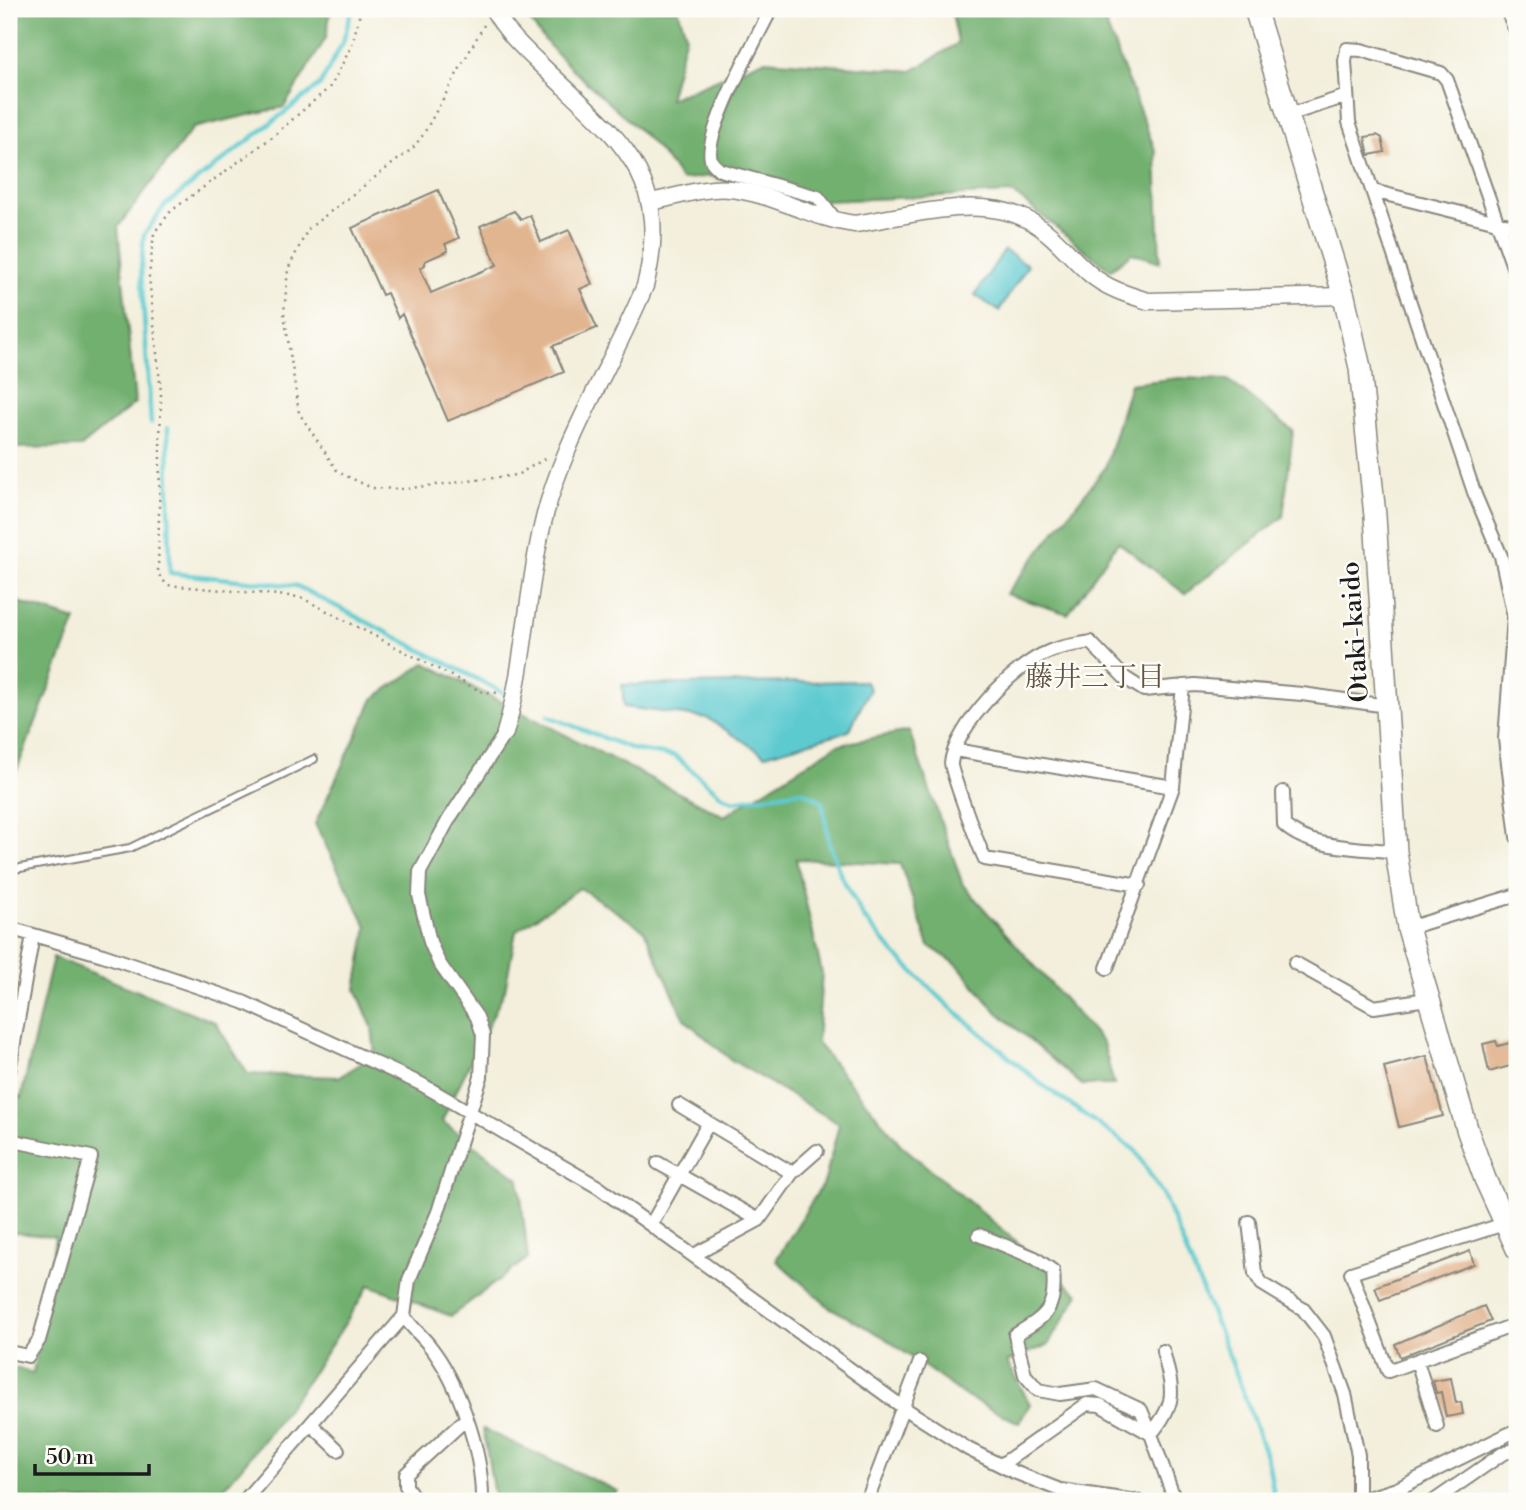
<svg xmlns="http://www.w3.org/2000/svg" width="1526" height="1510" viewBox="0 0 1526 1510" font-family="'Libre Bodoni','Noto Serif JP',serif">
<rect width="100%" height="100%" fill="#fdfcf7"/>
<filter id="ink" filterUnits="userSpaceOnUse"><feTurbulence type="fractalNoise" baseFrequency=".0143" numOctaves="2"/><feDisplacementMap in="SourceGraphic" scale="14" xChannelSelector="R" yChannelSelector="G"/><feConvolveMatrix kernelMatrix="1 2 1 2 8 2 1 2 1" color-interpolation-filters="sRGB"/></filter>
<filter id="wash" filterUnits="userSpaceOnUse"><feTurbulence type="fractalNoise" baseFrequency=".00686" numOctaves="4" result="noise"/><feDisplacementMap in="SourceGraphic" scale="28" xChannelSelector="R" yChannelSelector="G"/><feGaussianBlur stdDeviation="1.57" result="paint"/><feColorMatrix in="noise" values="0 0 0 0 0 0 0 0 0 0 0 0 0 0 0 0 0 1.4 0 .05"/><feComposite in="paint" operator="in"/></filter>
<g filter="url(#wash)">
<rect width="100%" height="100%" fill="#f3efdc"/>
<!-- forest -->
<path fill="#72b070" stroke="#476646" stroke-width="2" d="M9,9H331L326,38L284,107L193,128L118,227L135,403L81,447L9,448Z
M522,9H678L686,35L669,99L764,60L912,71L958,43L951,9H1100L1156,152L1160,262L1132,253L1110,270L1013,193L801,202L710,176L681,180C638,114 563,77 522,9Z
M1179,378L1228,380L1293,431L1283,517L1185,594L1118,542L1068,614L1006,594L1105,468L1130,384Z
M9,599L76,620L9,790Z
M425,663L724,816L837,745L909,731L963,885L1103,1043L1114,1085H1082L994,1009L958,965L929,946L900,864L796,859L822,973L817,1043L901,1145L1079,1294L1048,1345L1007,1362L1030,1404L1019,1423L968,1398L882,1336L829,1307L776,1260L825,1180L839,1124L730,1059L685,1020L644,930L580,888L516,931L505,990L442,1121L519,1179L528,1258L451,1316L369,1285C322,1362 273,1434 212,1501H9V1366L33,1373L55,1237L9,1232V1089L21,1098L53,957L215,1022L248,1074L339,1077L375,1055L372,1027L356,989L367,927L315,824L373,699Z
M483,1429L618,1491L609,1501H495Z"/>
<!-- water -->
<path fill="#5dcad0" stroke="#3c7376" stroke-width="2" d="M1004,250L1028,265L999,311L975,295Z
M865,681L870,689L849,731L765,755L707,718L624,707L622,685Z"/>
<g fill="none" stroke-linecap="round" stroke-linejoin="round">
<!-- stream -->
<path stroke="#5dcad0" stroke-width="4.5" d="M151,423L141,270L144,235L165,205L320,85L343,42L352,9
M168,428L170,573L297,586L506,694
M548,716L635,750L675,756L721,795L733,801L802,791L822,801L829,842L840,874L864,918L896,955L950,1007L1041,1084L1135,1150L1163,1195L1235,1370L1268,1461L1275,1501"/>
</g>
<g id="blocks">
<!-- building -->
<path fill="#e2b591" d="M1377,135L1382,138L1385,152L1369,155L1365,137Z
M438,190L459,238L445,244L448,251L425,261V265L420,268L431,293L497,265L480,226L514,211L521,219L530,215L541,242L569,230L592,284L580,289L597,328L553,346L564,372L448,421L402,314L398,318L387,293L382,295L352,228Z
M1496,1041L1498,1046L1517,1041V1064L1489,1072L1483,1044Z
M1427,1056L1443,1116L1399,1127L1384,1067Z
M1470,1251L1474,1264L1380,1300L1375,1287Z
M1484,1306L1491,1321L1400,1357L1395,1344Z
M1451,1378L1456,1403L1461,1402L1463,1414L1446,1417L1441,1392L1436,1393L1433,1381Z"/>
</g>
</g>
<g filter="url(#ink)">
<use href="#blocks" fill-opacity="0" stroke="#88867c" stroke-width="2"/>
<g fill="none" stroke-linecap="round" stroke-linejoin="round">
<!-- service casing -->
<g stroke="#88867c" stroke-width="10">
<path id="service" d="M9,870L130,848L314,759"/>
</g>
<!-- minor casing -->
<g stroke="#88867c" stroke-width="16">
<path id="minor" d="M771,9C759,35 699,139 712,162C714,165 717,167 720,170L818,197L837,222
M1288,115L1347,96
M1373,191L1517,227
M1517,278L1447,80L1441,73L1361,50L1347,49L1345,61L1349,122L1475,495L1501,556L1514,617L1505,739L1517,837
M955,750L1173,787
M1283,792L1284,825C1310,850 1362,847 1396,852
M1139,885L985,859C980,850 950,769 951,763C955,727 1014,665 1048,652C1060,646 1076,645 1090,642L1125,678L1144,690L1195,685L1302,694L1387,706
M9,928L103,955L243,1002L421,1084L598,1187L904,1408L968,1449L1014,1472L1060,1490L1137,1501
M1408,928L1517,895
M1295,963L1374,1007L1427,999
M1107,968L1173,787L1183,686
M9,1071L33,935
M679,1105L792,1173
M9,1140L91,1157L39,1340L28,1356L9,1352
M658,1163L759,1220
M1249,1222L1255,1273L1262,1284L1303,1309L1324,1336L1345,1394L1358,1455V1501
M652,1223L708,1124
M1504,1224L1351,1273L1388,1371L1517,1324
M979,1235L1035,1258L1053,1271C1057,1310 1046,1316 1015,1335L1025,1375L1038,1390L1060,1394L1096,1389L1141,1410L1151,1434C1178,1401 1173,1391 1163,1351
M694,1255L759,1220L792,1173L817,1151
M1417,1361L1437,1426
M311,1424L338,1450
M1001,1465L1087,1404L1100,1405L1151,1434L1175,1501
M244,1501L404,1316
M416,1501L406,1486V1474L466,1419
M482,1501C483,1454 459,1382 429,1345C421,1335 411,1327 404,1316L409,1280L438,1212L481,1077L483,1035L477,1017L439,963L430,942L419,895L420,872L449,819L505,733
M867,1501L920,1362
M1358,1501L1397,1489L1517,1430
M1434,1501L1502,1454L1517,1449"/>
</g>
<!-- tertiary casing -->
<g stroke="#88867c" stroke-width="19">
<path id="tertiary" d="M493,9C505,31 523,48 542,66C615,136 674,173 645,286C612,366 561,442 542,527C526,595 525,666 505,733
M1508,9L1517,29
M651,202C676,197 706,186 731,189C774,194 813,219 855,224C909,216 980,193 1030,221C1054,234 1070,257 1090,274C1106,288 1128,295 1148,301L1344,296"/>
</g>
<!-- trunk casing -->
<g stroke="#88867c" stroke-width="24">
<path id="trunk" d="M1255,9L1344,296L1360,368L1375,516L1396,852L1408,928L1468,1132L1485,1179L1517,1249"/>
</g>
<!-- path -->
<path stroke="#88867c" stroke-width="2.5" stroke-dasharray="2 5" stroke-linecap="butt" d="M361,9L352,45L331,86L271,138L171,211L154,233L149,277L161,392L158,574L167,585L300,597L482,692L499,693
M484,25L423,135L413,148L308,229L288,269L284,313L299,413L338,472L372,488L403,489L517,475L546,458"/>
<!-- service -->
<use href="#service" stroke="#fff" stroke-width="6"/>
<!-- minor -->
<use href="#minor" stroke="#fff" stroke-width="12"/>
<!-- tertiary -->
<use href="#tertiary" stroke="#fff" stroke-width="16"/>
<!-- trunk -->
<use href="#trunk" stroke="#fff" stroke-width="21"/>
</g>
</g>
<g text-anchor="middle" stroke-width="5" stroke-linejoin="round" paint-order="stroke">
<!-- street labels -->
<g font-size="26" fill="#1c1c1c" stroke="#fdfcf7">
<text transform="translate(1354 632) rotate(-94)" y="9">Otaki-kaido</text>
</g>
<!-- neighbourhood labels -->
<g font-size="28" fill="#615245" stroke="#fdfcf7">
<text x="1095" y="686">藤井三丁目</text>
</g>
</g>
<!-- margin -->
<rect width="1526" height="1510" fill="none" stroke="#fdfcf7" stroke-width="35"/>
<!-- scale -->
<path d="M35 1464v10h114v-10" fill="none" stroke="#1c1c1c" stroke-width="3.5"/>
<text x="46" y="1464" font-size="21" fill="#1c1c1c" stroke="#fdfcf7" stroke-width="5" paint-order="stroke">50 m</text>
</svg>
